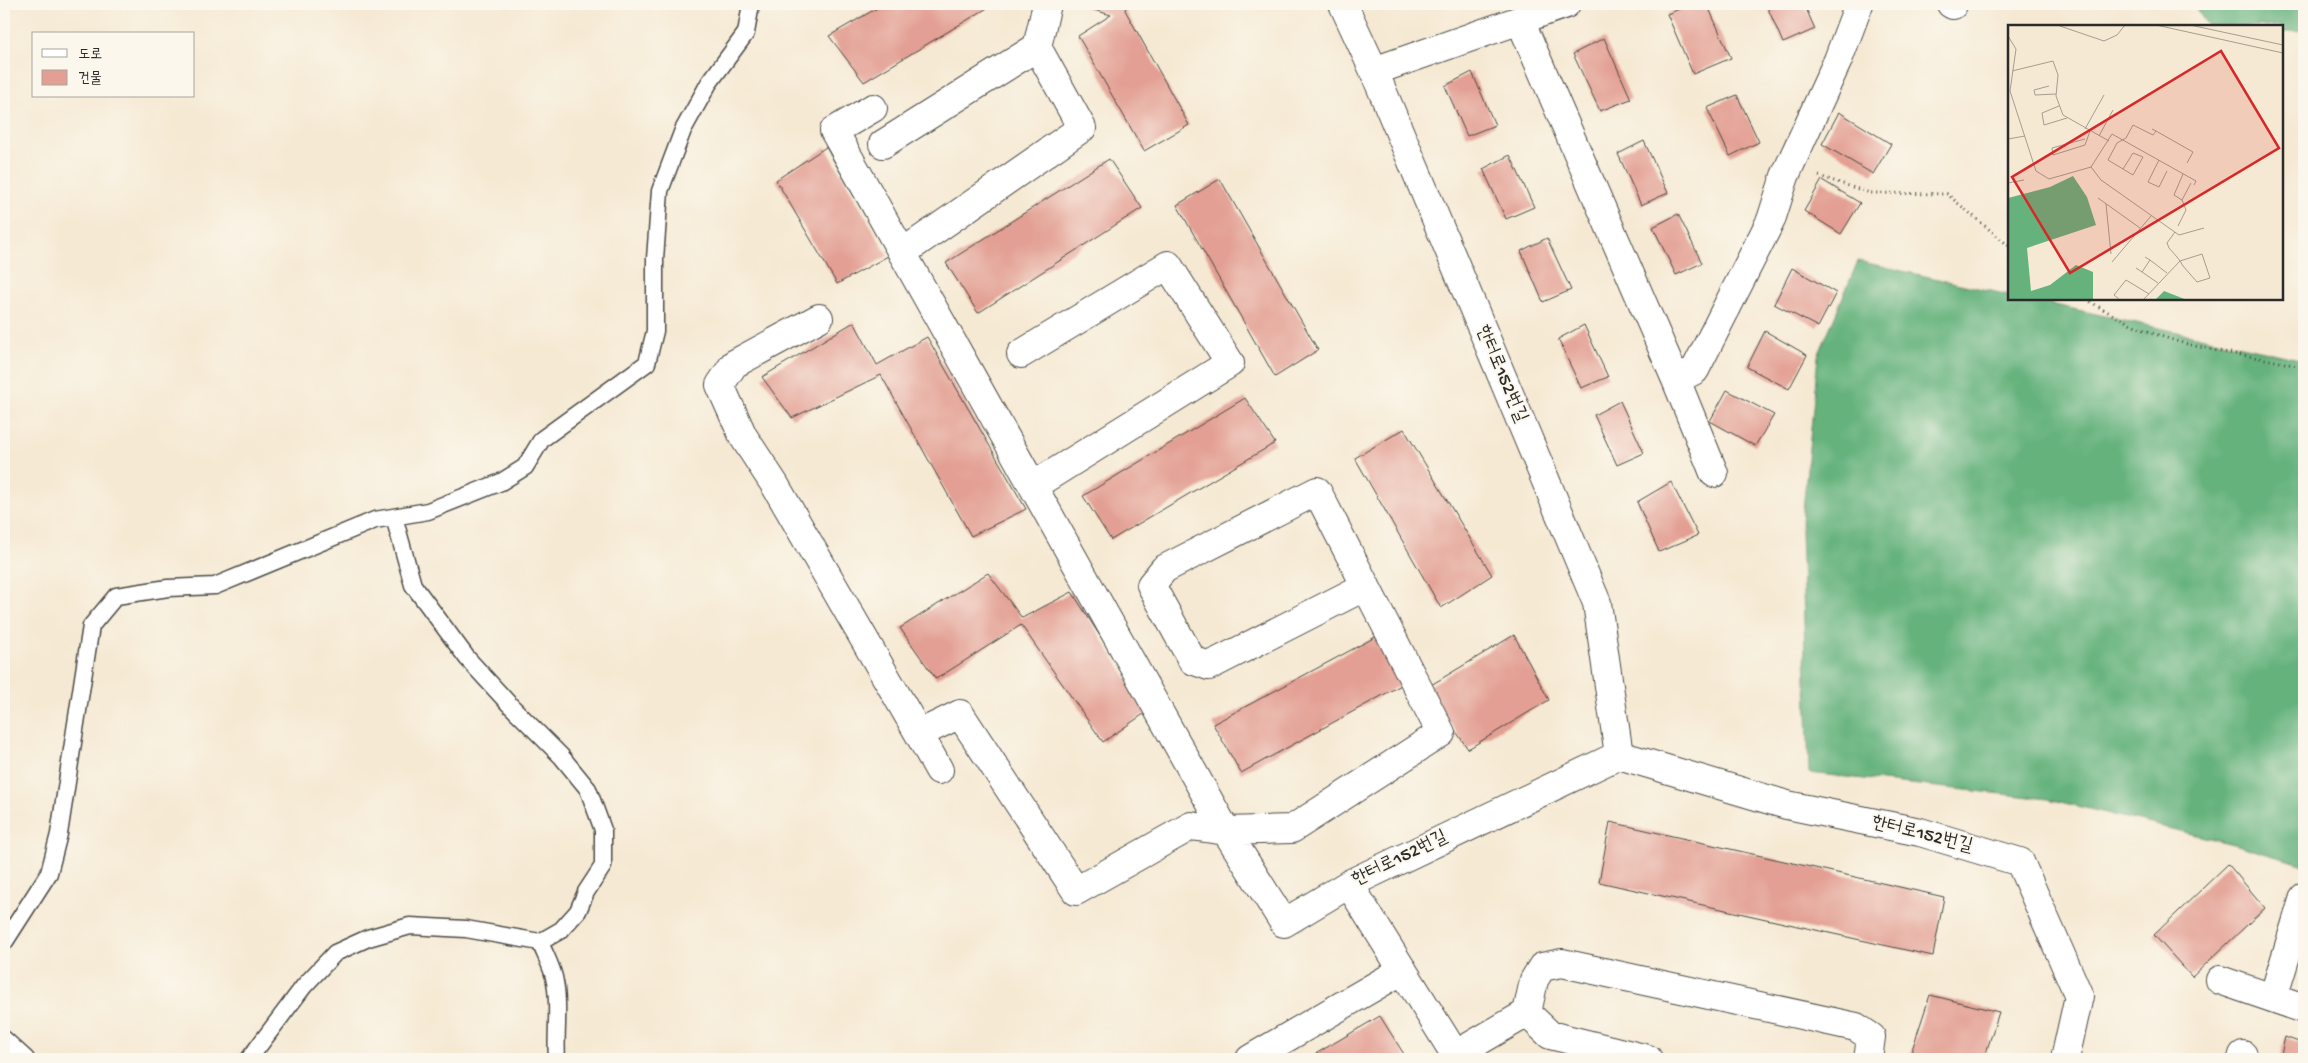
<svg xmlns="http://www.w3.org/2000/svg" width="2308" height="1063" font-family="'Gochi Hand','Poor Story',sans-serif">
	<rect width="100%" height="100%" fill="#fbf7ec"/>
	<filter id="ink" filterUnits="userSpaceOnUse"><feTurbulence type="fractalNoise" baseFrequency=".02" numOctaves="2"/><feDisplacementMap in="SourceGraphic" scale="10" xChannelSelector="R" yChannelSelector="G"/><feConvolveMatrix kernelMatrix="1 2 1 2 8 2 1 2 1" color-interpolation-filters="sRGB"/></filter>
	<filter id="wash" filterUnits="userSpaceOnUse"><feTurbulence type="fractalNoise" baseFrequency=".0096" numOctaves="4" result="noise"/><feDisplacementMap in="SourceGraphic" scale="20" xChannelSelector="R" yChannelSelector="G"/><feGaussianBlur stdDeviation="1.12" result="paint"/><feColorMatrix in="noise" values="0 0 0 0 0 0 0 0 0 0 0 0 0 0 0 0 0 1.4 0 .05"/><feComposite in="paint" operator="in"/></filter>
	<g filter="url(#wash)">
		<rect width="100%" height="100%" fill="#f5e9d3"/>
		<path fill="#65b27d" stroke="#486e54" d="M2193,4h111v26l-22,3v-7h-74z
			M1858,261l151,34v4h19l276,61v505l-71,-21 -185,-45 -239,-26 -8,-242 17,-175z"/>
		<g id="blocks">
			<path fill="#e39f93" d="M884,4h110l-130,78 -35,-46z
				M1082,4h45l-2,6 64,115 -45,26 -66,-115 33,-21 -30,-9z
				M1692,4h15l24,54 -38,16 -26,-60z
				M1766,4h38l11,25 -32,14z
				M1604,38l27,61 -31,12 -27,-57z
				M1472,72l23,53 -28,11 -22,-50z
				M1737,95l22,47 -29,14 -23,-48z
				M1839,112l52,32 -18,30 -51,-30z
				M1644,141l24,52 -27,12 -23,-51z
				M826,147l62,109 -51,28 -61,-104z
				M1510,155l24,52 -28,12 -23,-50z
				M1109,159l33,49 -164,105 -32,-50z
				M1220,179l98,171 -43,27 -98,-172z
				M1822,180l38,23 -19,31 -37,-23z
				M1678,214l24,49 -26,12 -23,-48z
				M1547,238l24,52 -28,12 -22,-51z
				M1792,268l44,25 -18,34 -44,-23z
				M854,322l23,43 50,-28 99,172 -55,27 -90,-161 -89,43 -30,-41z
				M1584,325l24,52 -27,11 -23,-49z
				M1765,331l42,24 -18,34 -42,-22z
				M1727,390l47,25 -19,31 -45,-25z
				M1245,398l30,45 -164,97 -28,-44z
				M1620,401l24,52 -27,12 -23,-50z
				M1404,429l88,146 -51,33 -86,-150z
				M1671,482l27,53 -39,17 -22,-50z
				M988,573l34,45 50,-26 76,119 -45,31 -82,-117 -85,54 -36,-51z
				M1381,634l24,49 -164,90 -28,-49z
				M1514,635l35,65 -81,49 -42,-61z
				M1610,822l334,75 -11,59 -334,-74z
				M2228,864l37,44 -73,69 -38,-42z
				M1930,995l69,17 -15,47h-75z
				M1380,1016l27,43h-100z
				M2285,1037l19,7v15h-24z"/>
		</g>
	</g>
	<g filter="url(#ink)">
		<use href="#blocks" fill-opacity="0" stroke="#494844" stroke-width="1"/>
		<g fill="none" stroke-linecap="round" stroke-linejoin="round">
			<defs>
				<path id="lane" d="M394,517l19,68 54,73 42,46 52,52 27,33 15,41v36l-17,26 -8,19 -17,19 -21,12c5,13 13,26 15,40 5,26 0,51 2,77
					M4,943l45,-70 10,-39 32,-208 25,-30 52,-8 47,-2 160,-66 53,-9 73,-29 24,-15 17,-28 105,-76 8,-32v-72l5,-68 23,-61 26,-47 37,-50 5,-29
					M4,1039l22,20
					M249,1059l55,-73 31,-33 33,-15 42,-12 56,3 74,13"/>
				<path id="street" d="M1343,4l31,67 223,532 22,152
					M1951,4l2,1
					M1520,20l156,360 38,93
					M1037,47l10,-43
					M1374,71l192,-67
					M873,108l-39,23 392,700 58,92 65,-39 270,-129 168,50 133,27 100,30 59,134 -14,63
					M883,144l154,-97 45,81 -180,125
					M819,318l-85,46 -14,21 23,51 32,49 144,249
					M1021,354l147,-89 62,98 -197,123
					M1676,380l19,-10 76,-150 14,-44 53,-116 21,-56
					M939,770l-20,-36 41,-20 116,177 115,-65 35,5 66,-2 149,-96 -124,-242 -153,78 -13,16 41,75 17,6 157,-80
					M1349,884l109,175
					M2220,980l84,29
					M2273,998l31,-101
					M1527,1013l23,22 98,24
					M1455,1055l72,-42 7,-33 8,-13 20,-4 294,64 15,10 -3,22
					M1250,1059l153,-89
					M2242,1059l1,-4"/>
			</defs>
			<use href="#lane" stroke="#494844" stroke-width="19"/>
			<use href="#street" stroke="#494844" stroke-width="30"/>
			<path stroke="#494844" stroke-width="3" stroke-dasharray="1 4" stroke-linecap="butt" d="M1819,176l51,17 77,1 62,52
				M2086,299c35,22 72,39 113,48 35,8 71,11 105,21"/>
			<use href="#lane" stroke="#fff" stroke-width="16"/>
			<use href="#street" stroke="#fff" stroke-width="28"/>
		</g>
	</g>
	<g text-anchor="middle" dominant-baseline="central" stroke-width="4" stroke-linejoin="round" paint-order="stroke">
		<g font-size="19" fill="#2b2b2b" stroke="#fbf7ec">
			<text transform="translate(1501 374) rotate(67)">한터로152번길</text>
			<text transform="translate(1922 835) rotate(14)">한터로152번길</text>
			<text transform="translate(1400 859) rotate(-26)">한터로152번길</text>
		</g>
	</g>
	<g transform="translate(2008 25)">
		<rect width="275" height="275" fill="#f5e9d3"/>
		<path d="M65,151l14,21 9,28 -69,23 4,43 19,-6 26,-20 17,7v28h-85v-102l42,-11zM156,266l23,9h-32z" fill="#65b27d"/>
		<path fill="none" stroke="#a49d90" stroke-width="1" d="M49,0l47,16 13,-6 8,-10M148,0l127,28M182,0l93,20M0,11l8,13 -6,42 26,80 13,8 42,-12 21,-33 84,47 -2,4M4,46l41,-10 5,14 -2,21 7,19 46,26M41,61l-15,4 1,5 21,-1M51,81l-17,7 2,12 23,-7M77,104l19,-34M148,106l37,21 -6,11M91,111l14,-26M0,114l17,-3M77,114l-33,9 1,7 32,-10 5,-14M151,135l-11,22 11,5 8,-16M83,142l10,13 78,55 25,-7M115,144l10,-16 10,4 -10,18 -25,-15 9,-17 9,-5 7,-13 20,10 3,-4 -4,-2M175,149l-9,21 8,5 9,-17M0,158l16,-3M90,173l42,30M98,179l5,50M170,201l8,-16 -4,-10M142,235l17,13M104,237l39,-46M128,243l6,4 8,-12 -5,-3M134,247l16,11M112,275l-6,-5 12,-15 23,14M135,275l37,-39 22,-7 8,24 -13,4 -14,-16 -3,-5 -3,-4 -8,-9 -2,-5 8,-11"/>
		<path fill="#d62828" fill-opacity="0.15" stroke="#d62828" stroke-width="2.5" d="M213,26l58,97 -209,125 -58,-96z"/>
		<rect width="275" height="275" fill="none" stroke="#2b2b2b" stroke-width="2.5"/>
	</g>
	<rect width="2308" height="1063" fill="none" stroke="#fbf7ec" stroke-width="20"/>
	<rect x="32" y="32" width="162" height="65" fill="#fbf7ec" stroke="#a8a59f"/>
	<rect x="42" y="49" width="25" height="8" fill="#ffffff" stroke="#a8a59f"/>
	<text x="78" y="58" font-size="15" fill="#2b2b2b">도로</text>
	<rect x="42" y="70" width="25" height="15" fill="#e39f93" stroke="#a8a59f"/>
	<text x="78" y="82" font-size="15" fill="#2b2b2b">건물</text>
</svg>
